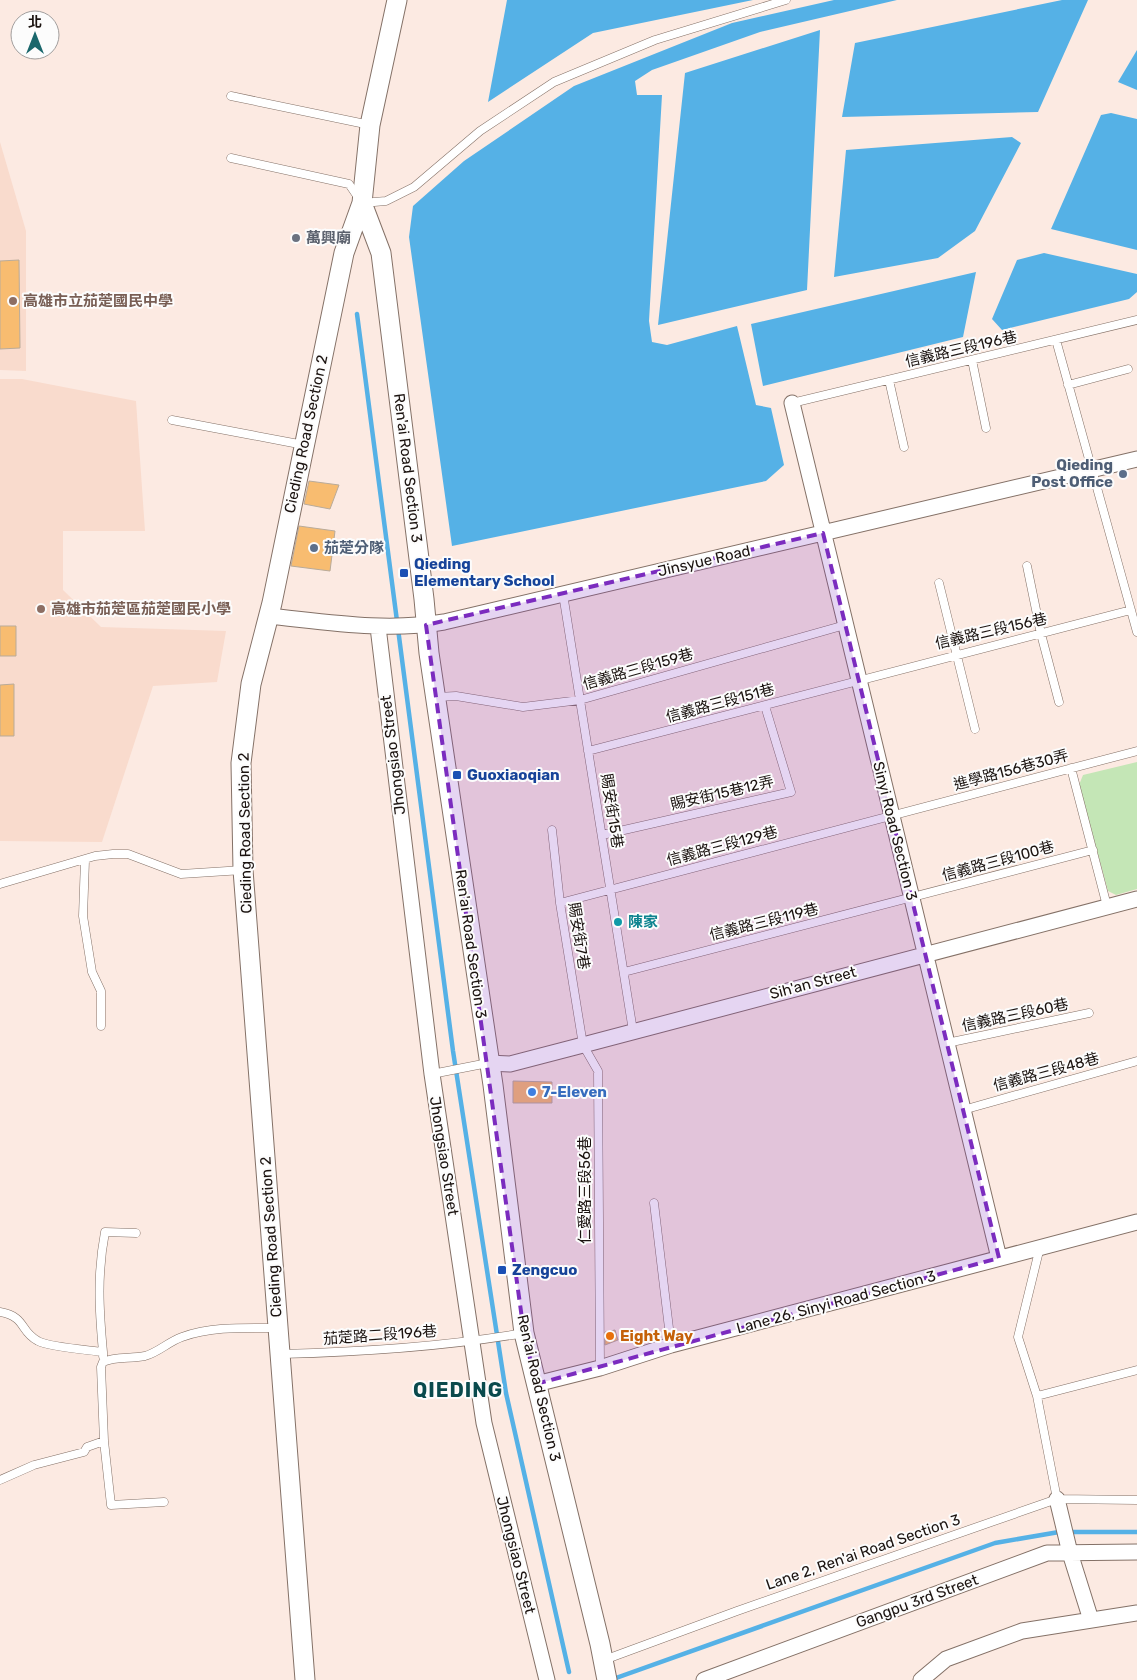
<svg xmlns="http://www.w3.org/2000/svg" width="1137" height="1680" font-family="Rubik,'Noto Sans TC',sans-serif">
	<rect width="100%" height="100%" fill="#fceae2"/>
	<path fill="#f9dbcd" d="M0,142l26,89v140l-26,-1z
		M0,379h22l114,22 9,130h-82v59l38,37 125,4 -9,51 -64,4 -51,156 -102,-1z"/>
	<path fill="#c4e6b6" d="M1137,762v127l-21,6 -8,-4 -29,-106 4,-10z"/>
	<path fill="#55b1e6" d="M507,0h246l-160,33 -105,69z
		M834,0h63l-137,32 -108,38 -17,11 2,14h25l-13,226 3,21 15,3 70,-19 19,79 15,3 13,57 -18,16 -314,65 -43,-309 4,-31 51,-45 110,-75 158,-63z
		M1062,0h26l-50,112 -196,5 13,-74z
		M820,30l-13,260 -149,35 27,-252z
		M1137,50v40l-19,-8z
		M1111,113l26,6v131l-86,-21 50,-114z
		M1012,137l9,6 -46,88 -37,27 -104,19 12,-127z
		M1044,253l93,21v18l-8,7 -127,31 -10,-11 25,-59z
		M976,272l-13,65 -200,49 -12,-62z"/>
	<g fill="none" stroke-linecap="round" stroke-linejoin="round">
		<path stroke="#55b1e6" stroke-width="4.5" d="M357,314l96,737 53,342 63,279
			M613,1679l382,-136 64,-11h78"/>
	</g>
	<path fill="#f8bc70" stroke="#b9ab9a" d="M19,260l1,88 -20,1v-88z
		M309,481l30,4 -9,24 -26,-5z
		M299,526l36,5 -5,40 -39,-5z
		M0,626h16v30h-16z
		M14,684v52h-14v-51z
		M513,1081l39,1v21h-39z
		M615,1330l3,10 -13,5v-13z"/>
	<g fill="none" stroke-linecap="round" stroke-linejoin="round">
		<defs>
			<path id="service" d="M231,96l139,29
				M231,158l118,26 13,19 24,-2 28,-14 66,-56 74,-49 101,-42 131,-40
				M1056,340l81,292
				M972,360l14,68
				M889,380l15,67
				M1068,385l60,-16
				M792,403l345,-83
				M172,420l132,25
				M1027,566l14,68 18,68
				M939,583l36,146
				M563,594l70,437
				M437,697l19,-1 67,11 57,-7 265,-75
				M588,751l543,-141
				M1071,768l36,138
				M552,830l8,73 23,142 15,26 2,297
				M602,835l189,-43 -26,-86
				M85,860l-2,56 9,56 9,19v35
				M0,884l95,-28 18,-2h15l53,20 62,-4
				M560,903l577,-152
				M624,972l469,-122
				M947,1043l142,-30
				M432,1074l56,-11
				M963,1110l174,-49
				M654,1203l17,142
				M1040,1247l-22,90 19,59 20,103
				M0,1312c27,5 19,19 38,29 10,6 51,9 65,11v4
				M103,1352c-4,-43 -6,-78 2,-120l31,1
				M281,1354c82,-2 162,-7 243,-21
				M1037,1396l100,-26
				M104,1441l7,64 53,-3
				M0,1480l34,-15 50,-13 3,-5 17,-6 -3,-74 2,-5c12,-6 28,-3 42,-6 14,-4 23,-14 37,-19 30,-11 64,-9 95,-9
				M604,1660l133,-49 320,-112 80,1"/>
			<path id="minor" d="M792,403l207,855
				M268,616c59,6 117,16 176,6l693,-163
				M378,627l54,447 52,349 63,257
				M488,1063l22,1 73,-19 554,-146
				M536,1384l64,-16 71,-23 466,-123
				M1057,1499l13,54 21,67
				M704,1680l343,-127 90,-1
				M921,1680l25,-21 76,-28 115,-18"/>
			<path id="tertiary" d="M362,203l19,50 43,346 5,54 64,432 31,248 76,311 7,36
				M305,1680l-62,-810 -2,-107 10,-79 21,-81 72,-350 18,-50 8,-78 27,-125"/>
		</defs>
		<use href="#service" stroke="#847167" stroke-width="9"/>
		<use href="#minor" stroke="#847167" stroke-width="17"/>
		<use href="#tertiary" stroke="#847167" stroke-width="21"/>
		<use href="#service" stroke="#fff" stroke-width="8"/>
		<use href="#minor" stroke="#fff" stroke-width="15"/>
		<use href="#tertiary" stroke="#fff" stroke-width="19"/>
	</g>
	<path fill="#7b2cbf" fill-opacity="0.2" stroke="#7b2cbf" stroke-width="4" stroke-dasharray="10 6" stroke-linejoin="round" d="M823,533l176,725 -463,126 -12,-51 -98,-708z"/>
	<circle fill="#6b7280" stroke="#fcfcfc" stroke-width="2" cx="296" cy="238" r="5"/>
	<g fill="#8d6e63" stroke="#fcfcfc" stroke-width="2">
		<circle cx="13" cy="301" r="5"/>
		<circle cx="41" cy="609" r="5"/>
	</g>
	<g fill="#5c6f8a" stroke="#fcfcfc" stroke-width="2">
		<circle cx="1123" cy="474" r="5"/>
		<circle cx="314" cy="548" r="5"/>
	</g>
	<g fill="#1a4fb4" stroke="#fcfcfc" stroke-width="2">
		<rect x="399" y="568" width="10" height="10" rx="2.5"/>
		<rect x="452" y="770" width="10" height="10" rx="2.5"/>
		<rect x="497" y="1265" width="10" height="10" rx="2.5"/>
	</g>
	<circle fill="#0f9aa8" stroke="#fcfcfc" stroke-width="2" cx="618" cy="922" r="5"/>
	<circle fill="#3f7fe0" stroke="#fcfcfc" stroke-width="2" cx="532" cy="1092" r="5"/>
	<circle fill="#e8710a" stroke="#fcfcfc" stroke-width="2" cx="610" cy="1336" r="5"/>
	<g text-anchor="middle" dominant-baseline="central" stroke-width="4" stroke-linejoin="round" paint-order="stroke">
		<g font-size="15" font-weight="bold" fill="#5b616d" stroke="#fcfcfc" text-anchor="start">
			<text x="306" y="238">萬興廟</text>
		</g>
		<g font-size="15" font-weight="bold" fill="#785e54" stroke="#fcfcfc" text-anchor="start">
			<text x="23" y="301">高雄市立茄萣國民中學</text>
			<text x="51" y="609">高雄市茄萣區茄萣國民小學</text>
		</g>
		<g font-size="15" fill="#1b1310" stroke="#fcfcfc">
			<text transform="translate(961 349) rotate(-13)">信義路三段196巷</text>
			<text transform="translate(306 434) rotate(-78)">Cieding Road Section 2</text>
			<text transform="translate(408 468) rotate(83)">Ren'ai Road Section 3</text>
			<text transform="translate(704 561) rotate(-13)">Jinsyue Road</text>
			<text transform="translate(991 631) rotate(-13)">信義路三段156巷</text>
			<text transform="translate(638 669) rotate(-16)">信義路三段159巷</text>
			<text transform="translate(720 703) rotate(-15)">信義路三段151巷</text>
			<text transform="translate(393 755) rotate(-97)">Jhongsiao Street</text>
			<text transform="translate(1011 770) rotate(-15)">進學路156巷30弄</text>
			<text transform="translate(722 793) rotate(-13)">賜安街15巷12弄</text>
			<text transform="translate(612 811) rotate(81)">賜安街15巷</text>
			<text transform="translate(895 831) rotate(76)">Sinyi Road Section 3</text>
			<text transform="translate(245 833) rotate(-91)">Cieding Road Section 2</text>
			<text transform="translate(722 846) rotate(-15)">信義路三段129巷</text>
			<text transform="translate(998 861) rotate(-15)">信義路三段100巷</text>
			<text transform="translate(764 922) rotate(-14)">信義路三段119巷</text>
			<text transform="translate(579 936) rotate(81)">賜安街7巷</text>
			<text transform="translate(471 944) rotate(82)">Ren'ai Road Section 3</text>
			<text transform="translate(813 983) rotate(-15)">Sih'an Street</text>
			<text transform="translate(1015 1015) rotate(-12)">信義路三段60巷</text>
			<text transform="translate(1046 1072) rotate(-15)">信義路三段48巷</text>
			<text transform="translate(444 1156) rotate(81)">Jhongsiao Street</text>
			<text transform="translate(585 1190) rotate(-90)">仁愛路三段56巷</text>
			<text transform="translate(271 1237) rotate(-94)">Cieding Road Section 2</text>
			<text transform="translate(836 1302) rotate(-15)">Lane 26, Sinyi Road Section 3</text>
			<text transform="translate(380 1335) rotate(-4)">茄萣路二段196巷</text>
			<text transform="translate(539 1388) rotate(77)">Ren'ai Road Section 3</text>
			<text transform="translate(863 1552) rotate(-19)">Lane 2, Ren'ai Road Section 3</text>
			<text transform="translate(516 1555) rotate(76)">Jhongsiao Street</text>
			<text transform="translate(917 1601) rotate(-20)">Gangpu 3rd Street</text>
		</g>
		<g font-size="15" font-weight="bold" fill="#4e5e75" stroke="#fcfcfc" text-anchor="end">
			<text x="1113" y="465">Qieding<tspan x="1113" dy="17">Post Office</tspan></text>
			<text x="324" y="548" text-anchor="start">茄萣分隊</text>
		</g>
		<g font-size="15" font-weight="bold" fill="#164399" stroke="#fcfcfc" text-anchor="start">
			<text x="414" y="564">Qieding<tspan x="414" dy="17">Elementary School</tspan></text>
			<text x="467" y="775">Guoxiaoqian</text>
			<text x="512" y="1270">Zengcuo</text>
		</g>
		<g font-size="15" font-weight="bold" fill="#0d838f" stroke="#fcfcfc" text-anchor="start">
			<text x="628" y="922">陳家</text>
		</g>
		<g font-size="15" font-weight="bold" fill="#366cbe" stroke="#fcfcfc" text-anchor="start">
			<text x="542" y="1092">7-Eleven</text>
		</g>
		<g font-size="15" font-weight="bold" fill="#c56008" stroke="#fcfcfc" text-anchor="start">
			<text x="620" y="1336">Eight Way</text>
		</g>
		<g font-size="20" font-weight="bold" letter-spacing="1" fill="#094a4d" stroke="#fcfcfc">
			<text x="458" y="1390">QIEDING</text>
		</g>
	</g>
	<g transform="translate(35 35)"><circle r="24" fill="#fcfcfc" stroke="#a29f9e"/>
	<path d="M0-4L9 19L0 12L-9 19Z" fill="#1a676c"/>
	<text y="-8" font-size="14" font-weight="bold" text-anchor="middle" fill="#1b1310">北</text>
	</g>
</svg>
